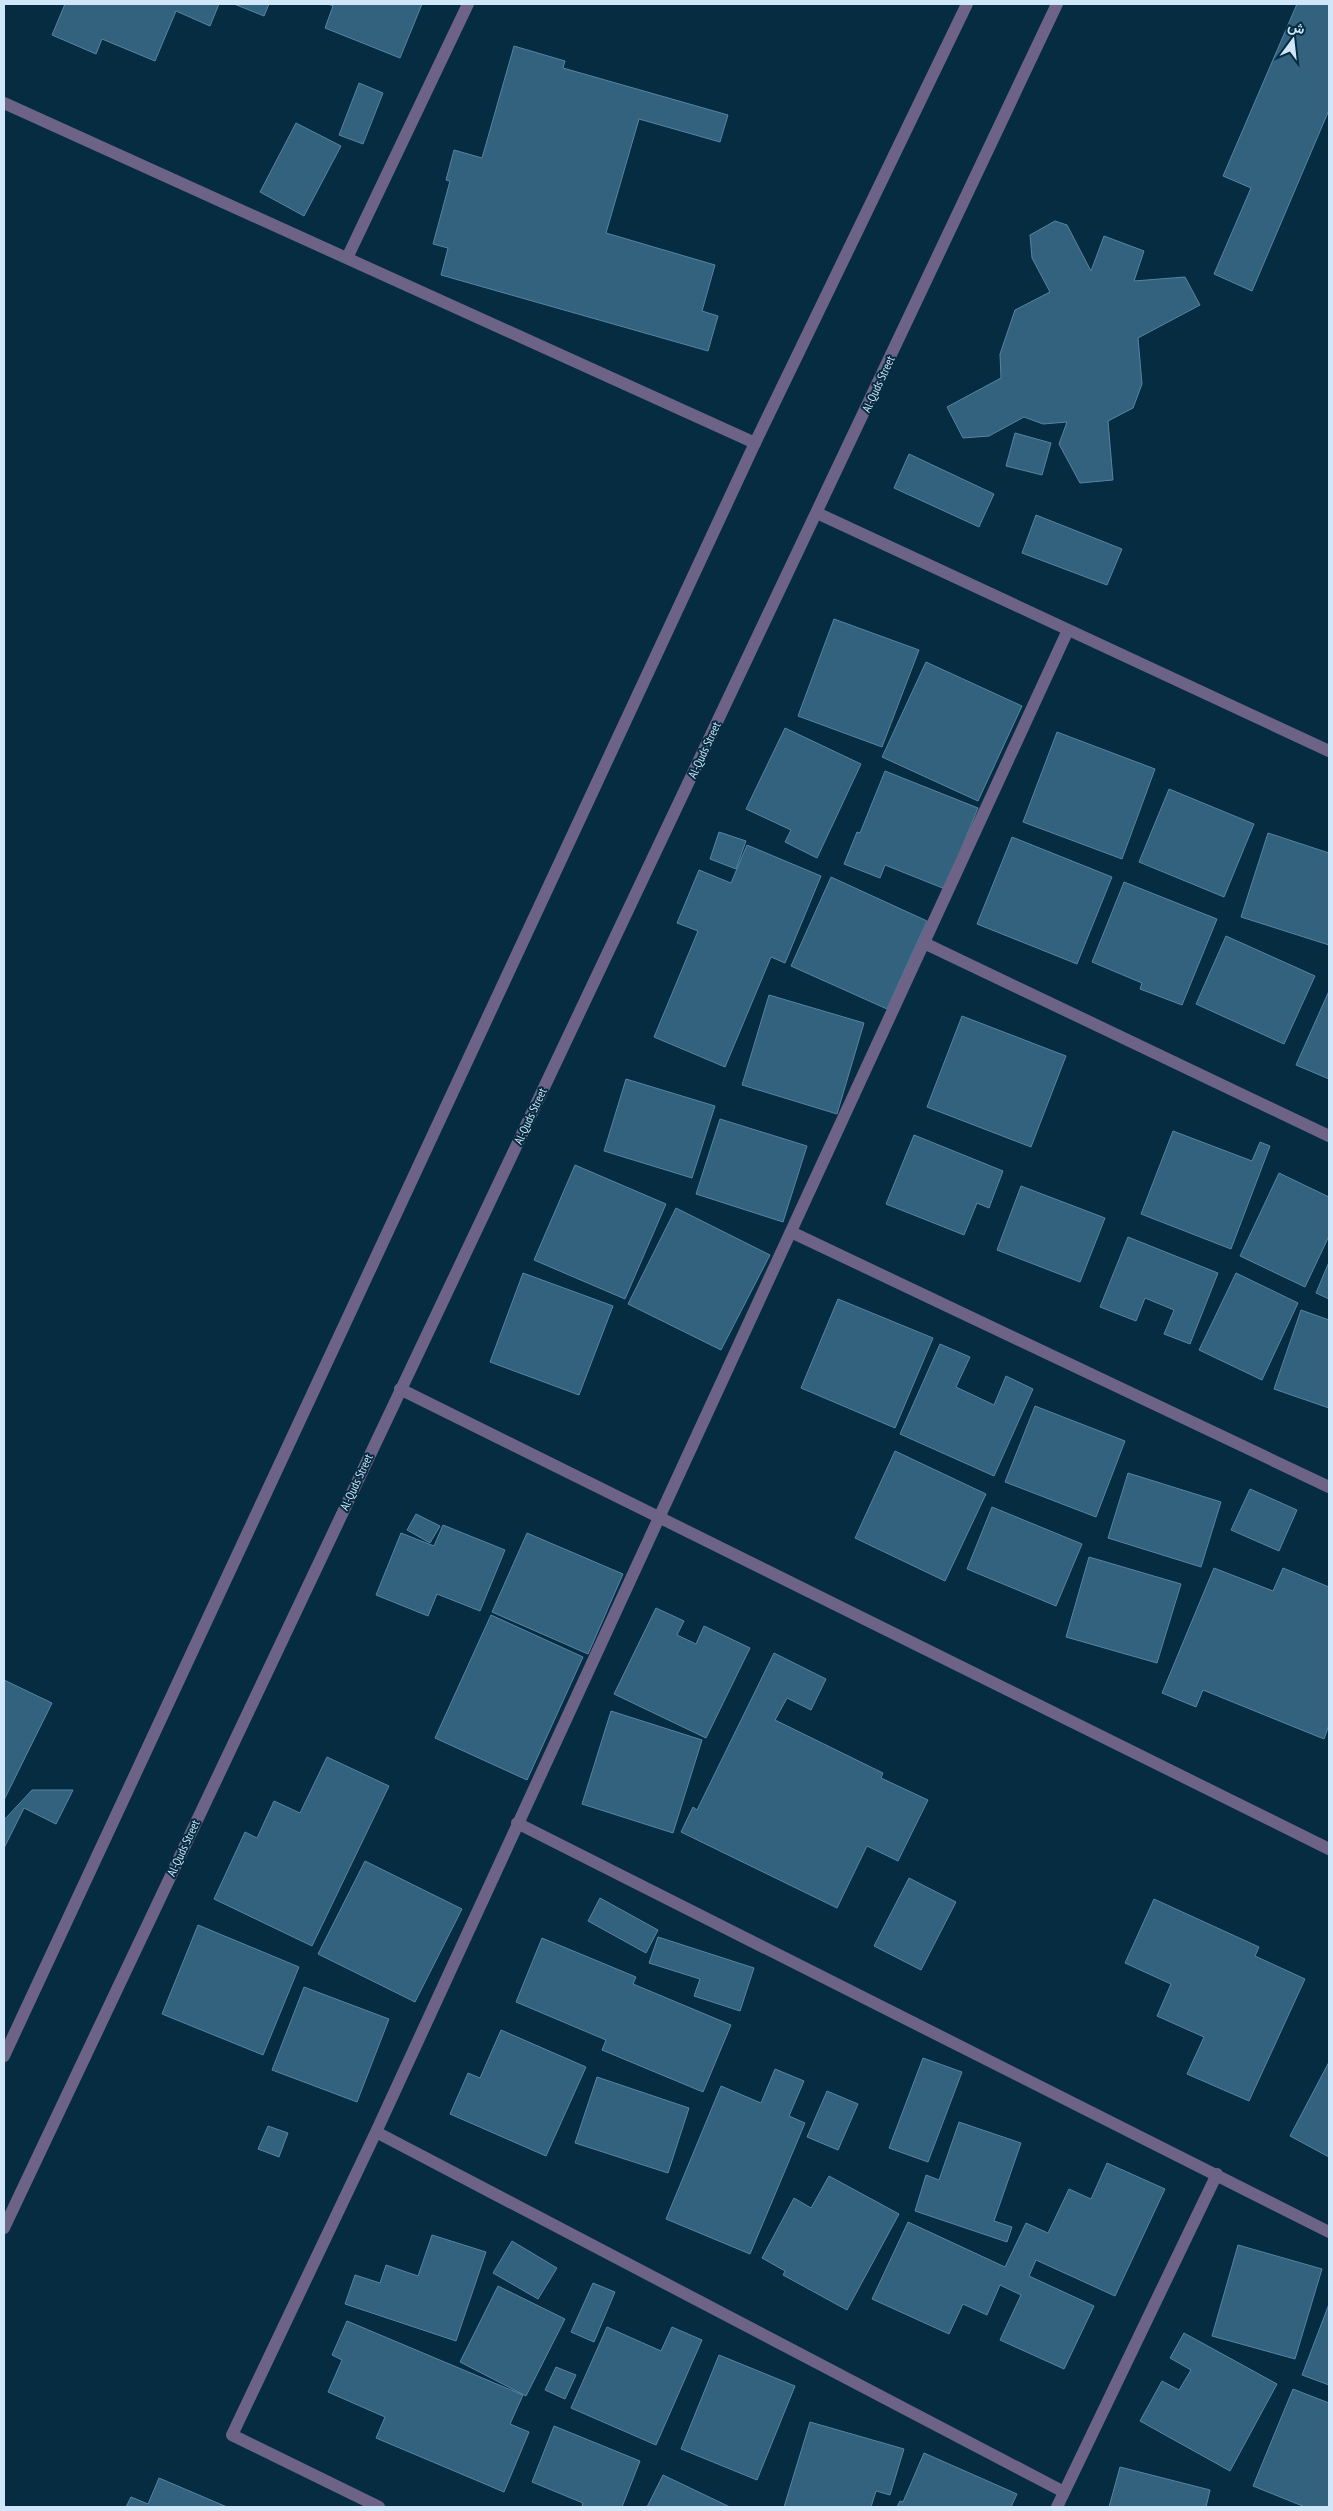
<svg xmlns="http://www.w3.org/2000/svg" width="1333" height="2511" font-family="'PT Sans Narrow',Vazirmatn,sans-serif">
	<rect width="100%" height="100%" fill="#062c41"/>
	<path fill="#33627f" stroke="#5685a4" d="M65,4h154l-9,22 -34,-15 -21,50 -53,-22 -6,15 -44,-19z
		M234,4h35l-5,12z
		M328,4h94l-22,54 -75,-30 8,-22z
		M1297,4h32v106l-77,181 -38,-17 37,-86 -28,-12z
		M514,46l51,15 -2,7 165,47 -8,27 -81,-23 -33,114 109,32 -13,46 16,5 -10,35 -267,-76 7,-27 -15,-4 17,-63 -4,-1 8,-30 28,8z
		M359,83l24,10 -20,51 -24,-9z
		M296,123l45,23 -37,70 -44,-24z
		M1055,221l12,4 24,46 13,-35 40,15 -10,30 51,-4 15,28 -62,33 4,46 -9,24 -25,13 5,59 -33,3 -21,-39 8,-22 -24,2 -19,-7 -35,19 -26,2 -16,-31 54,-29 -1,-24 15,-44 35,-18 -18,-34 -2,-23z
		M1015,433l36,10 -9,32 -36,-9z
		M909,454l85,40 -15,33 -85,-39z
		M1036,515l86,34 -15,36 -85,-32z
		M834,619l85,31 -37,97 -84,-31z
		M926,662l96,44 -44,95 -96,-44z
		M785,728l76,36 -44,94 -32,-16 6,-12 -45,-21z
		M1057,732l98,37 -33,90 -99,-37z
		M885,771l93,37 -33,81 -60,-24 -5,13 -36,-14 13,-32 3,1z
		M1169,789l85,35 -30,73 -85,-35z
		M719,832l27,9 -10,28 -26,-10z
		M1268,833l61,20v92l-88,-28z
		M1012,837l100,40 -35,87 -100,-40z
		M747,845l74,31 -36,87 -14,-6 -46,110 -71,-30 44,-106 -21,-8 22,-53 32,13z
		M831,877l96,44 -40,88 -96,-43z
		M1124,882l93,37 -35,86 -42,-16 2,-6 -50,-21z
		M1226,936l89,40 -31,68 -88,-40z
		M1329,991v88l-33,-14z
		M769,995l95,28 -27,91 -95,-29z
		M962,1016l104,40 -35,91 -104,-40z
		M626,1079l89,27 -23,72 -88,-27z
		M720,1119l87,27 -24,76 -87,-28z
		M1173,1131l79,30 8,-19 10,4 -39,103 -90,-35z
		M914,1135l89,36 -14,37 -12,-5 -13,32 -78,-31z
		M575,1165l91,39 -41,95 -91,-39z
		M1279,1173l50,24v39l-24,51 -65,-31z
		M1021,1186l84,32 -25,64 -83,-32z
		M676,1208l94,47 -49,95 -93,-46z
		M1128,1237l90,36 -28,71 -26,-10 10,-24 -29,-12 -9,23 -36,-14z
		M1329,1262v37l-13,-6z
		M523,1273l90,33 -34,89 -89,-33z
		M1236,1273l62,30 -36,77 -63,-30z
		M838,1299l95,39 -38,90 -94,-40z
		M1301,1310l28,10v88l-55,-19z
		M940,1344l30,13 -14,30 38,18 12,-29 27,13 -39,87 -94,-42z
		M1035,1406l90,35 -29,76 -91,-35z
		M895,1451l91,43 -41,87 -90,-43z
		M1128,1473l93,29 -20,65 -93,-29z
		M1250,1489l47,21 -18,41 -48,-21z
		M992,1507l90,37 -26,62 -89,-37z
		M416,1514l24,12 -10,17 -23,-13z
		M443,1525l62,25 -25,61 -43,-17 -9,22 -52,-21 25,-62 33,13z
		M527,1533l96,41 -35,80 -96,-42z
		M1089,1557l92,27 -24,79 -91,-26z
		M1214,1568l59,23 10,-23 46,19v138l-5,14 -121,-49 -7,17 -34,-14z
		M656,1608l28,13 -7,14 19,9 8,-18 46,22 -44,90 -92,-44z
		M491,1615l92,42 -56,123 -92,-42z
		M774,1653l52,26 -15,31 -24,-12 -12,22 108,53 -2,5 47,22 -30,61 -31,-15 -30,62 -156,-76 12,-25 4,3z
		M4,1680l48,23 -48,97z
		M611,1711l91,29 -29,93 -91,-29z
		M327,1757l62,29 -77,160 -98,-47 31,-67 12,6 17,-37 26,12z
		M32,1790h41l-17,34 -32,-16 -20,40v-28z
		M365,1861l97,48 -47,93 -97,-48z
		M909,1878l47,24 -35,68 -47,-24z
		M600,1898l58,32 -12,23 -58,-32z
		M1154,1899l105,48 -4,9 50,23 -56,122 -62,-27 17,-37 -47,-21 14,-32 -46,-21z
		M198,1925l101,42 -36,88 -101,-41z
		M658,1937l96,31 -14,43 -46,-15 6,-17 -51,-16z
		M542,1938l94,39 -3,7 98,41 -28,67 -101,-42 4,-10 -90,-38z
		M304,1987l85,32 -32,83 -85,-32z
		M501,2030l85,37 -40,89 -96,-42 18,-41 12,5z
		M923,2058l39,14 -34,90 -39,-14z
		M1329,2062v95l-39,-21z
		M775,2069l29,12 -15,35 16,7 -55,131 -84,-35 55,-133 40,17z
		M597,2077l92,31 -21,65 -93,-30z
		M827,2091l31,13 -20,46 -31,-13z
		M959,2122l62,21 -27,78 18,6 -5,15 -92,-31 11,-36 13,5z
		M268,2126l20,7 -9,24 -21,-8z
		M1107,2163l58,26 -50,107 -79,-36 -7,16 65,30 -30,63 -64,-29 21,-45 -21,-10 -13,30 -24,-11 -14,30 -77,-35 36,-77 97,45 21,-44 22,10 21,-44 22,10z
		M829,2176l70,38 -52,96 -64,-35 2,-4 -23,-13 32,-60 17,10z
		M432,2235l54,17 -30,89 -111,-37 10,-29 25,8 6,-18 32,11z
		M512,2241l45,27 -19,31 -45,-26z
		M1238,2245l84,24 -27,90 -83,-23z
		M593,2283l22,9 -21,50 -23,-10z
		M498,2286l67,33 -39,77 -66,-34z
		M1329,2304v81l-27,-10z
		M347,2321l176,74 -13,29 19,8 -25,60 -128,-54 9,-21 -57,-25 14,-32 -10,-5z
		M607,2327l54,24 11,-24 30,13 -46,105 -85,-37z
		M1184,2333l93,51 -47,87 -90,-50 22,-40 17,9 12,-20 -21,-12z
		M719,2355l76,31 -38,94 -76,-31z
		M556,2367l20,8 -11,24 -20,-9z
		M1293,2389l36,14v104h-24l-52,-21z
		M810,2422l94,27 -14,46 -14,-4 -5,16h-87z
		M554,2426l86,35 -18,46h-40l1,-4 -51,-21z
		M924,2453l93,41 -6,13h-114l3,-6 3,1z
		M1120,2467l90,23 -4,17h-97z
		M663,2475l67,32h-83z
		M159,2478l68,29h-101l5,-10 17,7z"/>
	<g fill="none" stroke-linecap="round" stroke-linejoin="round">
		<path stroke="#6d6386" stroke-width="12" d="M4,103l751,340
			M347,258l121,-254
			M817,513l512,238
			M924,943l405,193
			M791,1232l538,255
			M400,1389l929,460
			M517,1823l812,409
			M376,2132l688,360
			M379,2507l-147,-72 144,-303 692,-1502
			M1057,2507l160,-333"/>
		<path stroke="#6d6386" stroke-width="12" d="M4,2056l751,-1613 212,-439
			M4,2228l1053,-2224"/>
	</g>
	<g text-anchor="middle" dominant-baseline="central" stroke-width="4" stroke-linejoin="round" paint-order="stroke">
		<g font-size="12" fill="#cfe7f8" stroke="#062c41">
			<text transform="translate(878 384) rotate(-65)">Al-Quds Street</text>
			<text transform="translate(704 750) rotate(-65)">Al-Quds Street</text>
			<text transform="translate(530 1116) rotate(-65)">Al-Quds Street</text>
			<text transform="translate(356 1482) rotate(-65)">Al-Quds Street</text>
			<text transform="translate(183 1848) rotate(-65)">Al-Quds Street</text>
		</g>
	</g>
	<rect width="1333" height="2511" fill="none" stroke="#cfe7f8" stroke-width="10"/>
	<g transform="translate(1293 40) rotate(15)" stroke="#062c41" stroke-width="4" paint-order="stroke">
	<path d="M0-4L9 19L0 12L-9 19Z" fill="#cfe7f8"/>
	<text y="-8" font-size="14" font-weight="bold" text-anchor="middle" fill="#cfe7f8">ش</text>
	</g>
</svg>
